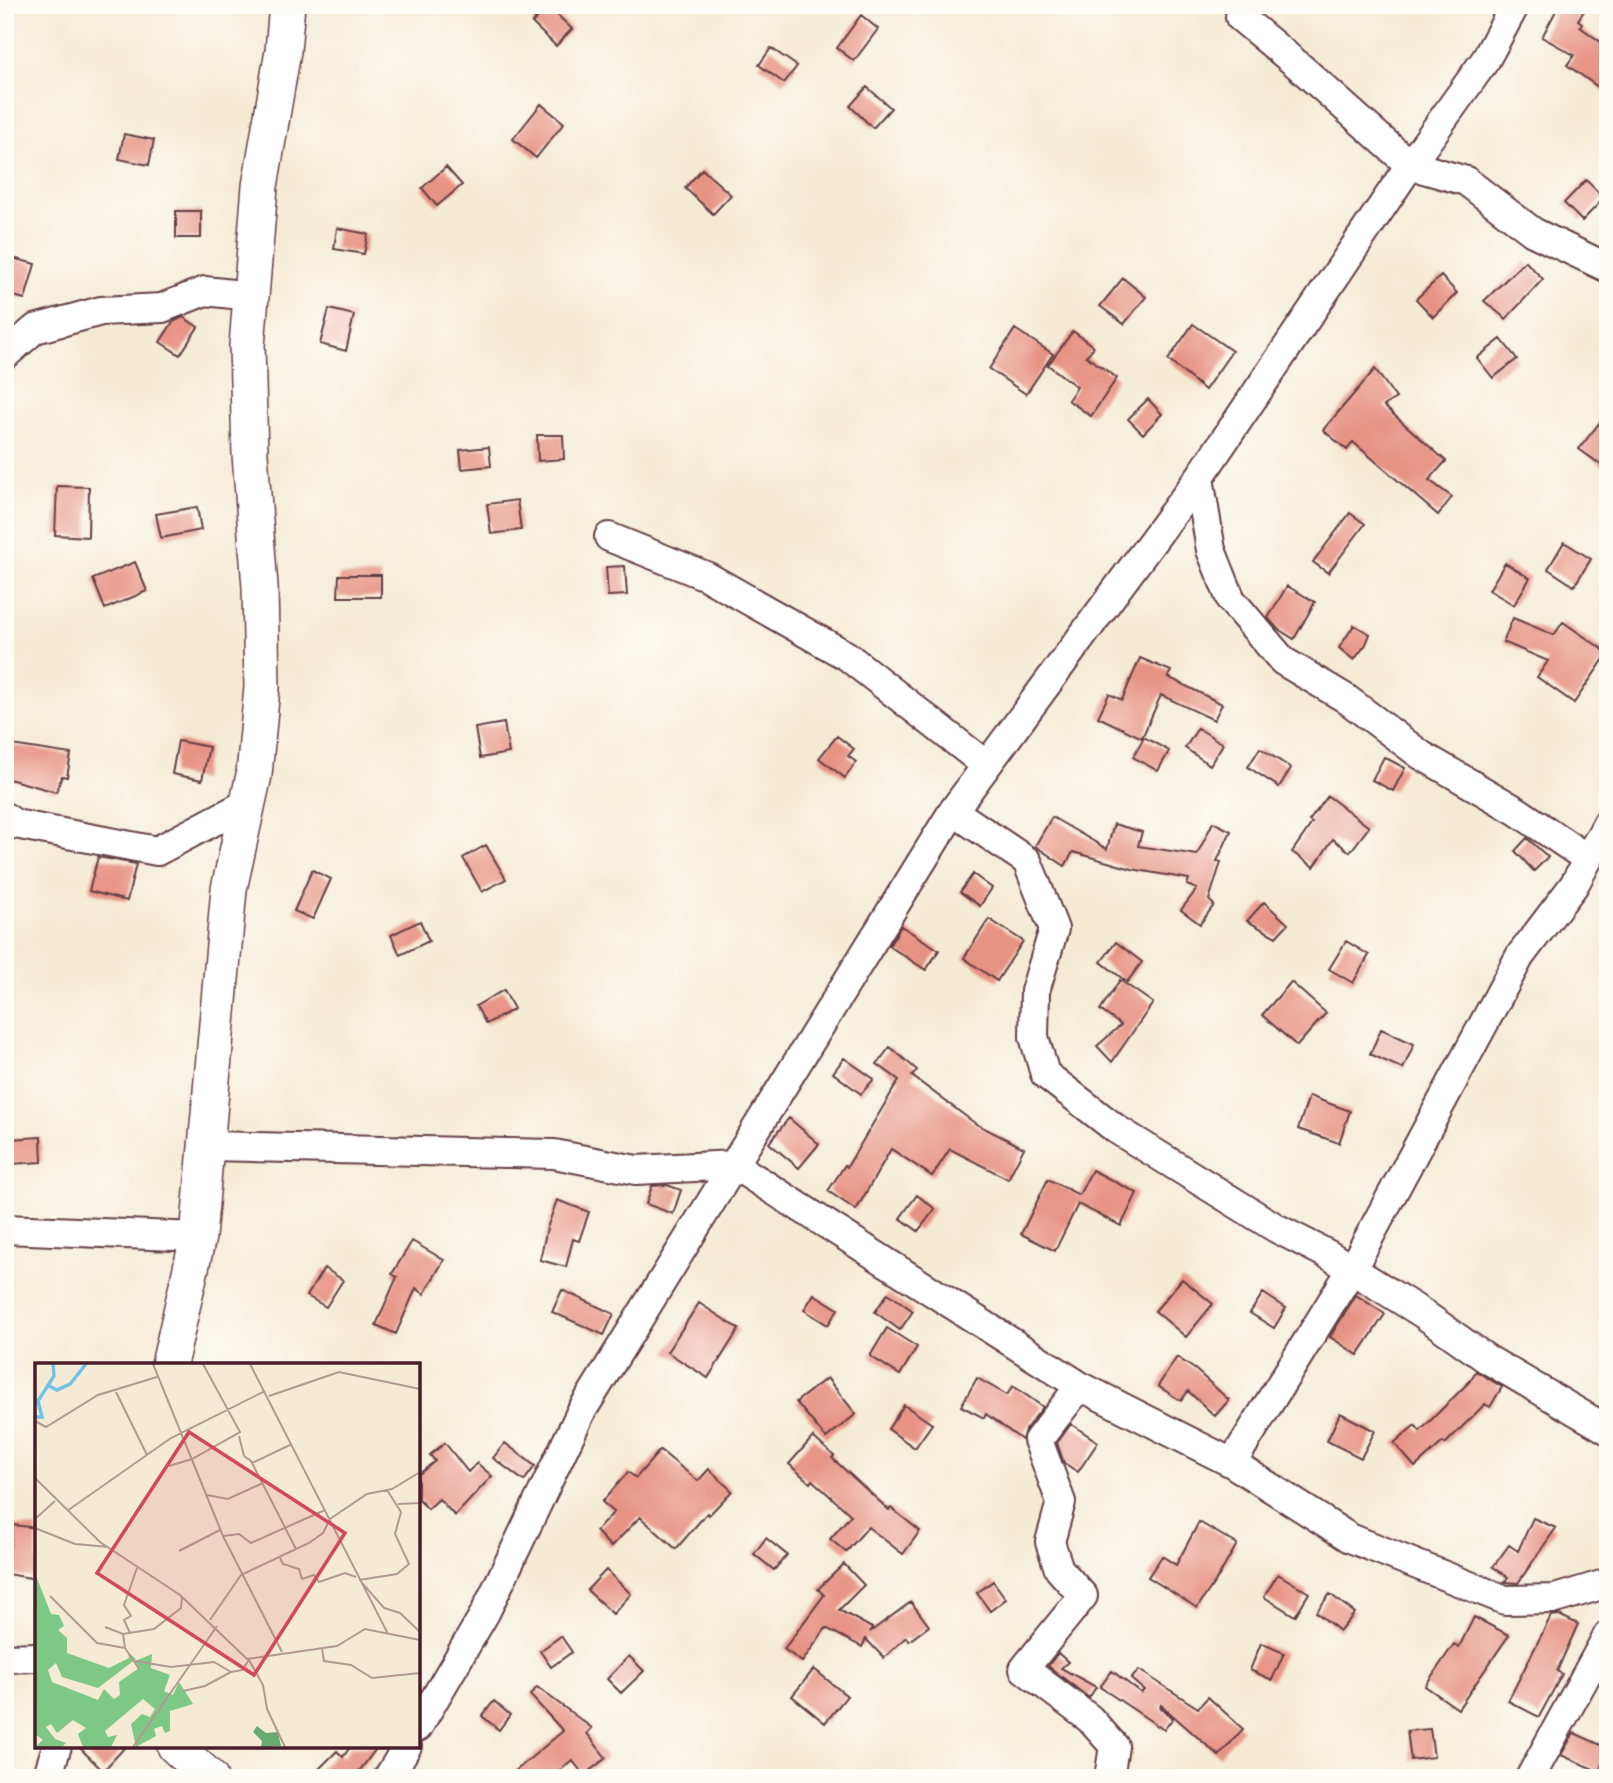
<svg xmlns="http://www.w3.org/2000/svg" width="1613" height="1783" font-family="Dekko,sans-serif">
	<rect width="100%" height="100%" fill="#fdfcf7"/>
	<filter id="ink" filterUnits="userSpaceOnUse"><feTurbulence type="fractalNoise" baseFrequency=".0143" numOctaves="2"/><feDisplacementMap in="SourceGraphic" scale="14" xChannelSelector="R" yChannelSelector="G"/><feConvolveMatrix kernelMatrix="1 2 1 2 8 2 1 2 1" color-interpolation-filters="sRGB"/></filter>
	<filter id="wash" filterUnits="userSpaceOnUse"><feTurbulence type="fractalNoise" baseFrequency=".00686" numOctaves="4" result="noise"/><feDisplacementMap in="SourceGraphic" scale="28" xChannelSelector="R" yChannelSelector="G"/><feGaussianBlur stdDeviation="1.57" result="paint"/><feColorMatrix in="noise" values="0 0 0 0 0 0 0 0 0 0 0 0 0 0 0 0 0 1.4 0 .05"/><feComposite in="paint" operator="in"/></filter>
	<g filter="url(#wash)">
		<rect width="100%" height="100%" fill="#f5ebd5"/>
		<g id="blocks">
			<path fill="#e79384" d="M1559,5h29l-10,15 4,3 -2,4 28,20v47l-41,-29 7,-10 -32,-18z
				M548,6l24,23 -16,17 -24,-23z
				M861,15l17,14 -24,32 -17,-13z
				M771,48l26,18 -13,17 -25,-18z
				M867,87l24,21 -18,20 -23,-22z
				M541,104l23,19 -28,35 -23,-19z
				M124,134l30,6 -5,25 -30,-6z
				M446,167l16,18 -25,21 -15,-18z
				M702,169l29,26 -18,19 -28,-26z
				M1586,180l18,18 -22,23 -18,-18z
				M176,211h25v27h-25z
				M337,228l31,6 -4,20 -30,-5z
				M5,256l30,8 -10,35 -20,-5z
				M1525,261l18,18 -37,40 -22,-18z
				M1441,276l16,17 -24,24 -17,-18z
				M1123,278l23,19 -22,27 -24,-18z
				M329,309l25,6 -8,36 -26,-7z
				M183,317l15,10 -18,28 -20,-13 13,-20z
				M1193,324l39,27 -27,39 -37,-30z
				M1015,329l38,25 -27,40 -37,-25z
				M1073,331l21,16 -8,9 31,22 -26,38 -23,-16 9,-13 -29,-22z
				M1501,339l16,20 -24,19 -16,-20z
				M1375,369l21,29 -12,8 62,55 -17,19 23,17 -14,18 -85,-73 -6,8 -24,-20z
				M1148,399l14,15 -19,20 -15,-15z
				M1608,412v58l-29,-21z
				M537,435h26l1,24 -26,2z
				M489,447l2,19 -29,3 -2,-19z
				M57,486l32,1 -1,50 -33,-2z
				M517,500l4,30 -30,4 -4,-30z
				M197,507l4,23 -40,8 -5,-24z
				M1350,513l15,11 -37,49 -15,-11z
				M1564,542l27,17 -17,27 -26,-17z
				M135,562l12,29 -42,18 -12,-30z
				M1505,563l25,15 -16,27 -25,-15z
				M625,566l2,29 -19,1 -2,-29z
				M339,575h42v22h-43z
				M1287,586l28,16 -21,37 -16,-10 -10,-11z
				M1513,618l41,17 9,-13 45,31 -34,50 -37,-26 11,-16 -45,-19z
				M1354,625l16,9 -4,10 -12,16 -15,-12z
				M1140,658l31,13 -3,6 54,27 -8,16 -53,-25 -19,43 -44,-21 11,-23 13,6z
				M504,723l5,30 -29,5 -5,-30z
				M1198,728l25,16 -13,21 -25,-17z
				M837,736l17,13 -6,7 8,6 -11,16 -26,-20z
				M1144,737l25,14 -11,20 -25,-14z
				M178,741l31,6 -7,33 -30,-6z
				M5,744l66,10 -4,23 -5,-1 -6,16 -51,-14z
				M1260,748l31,20 -12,19 -31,-20z
				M1384,757l21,11 -12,23 -21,-11z
				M1328,796l41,31 -19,25 -17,-13 -19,28 -22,-15 20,-29 -3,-2z
				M1052,817l55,32 7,-25 28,8 -4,14 59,9 16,-33 18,9 -14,30 4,1 -12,38 5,5 -14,19 -19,-14 16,-21 -10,-4 2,-6 -57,-10 -59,-17 -8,14 -30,-20z
				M1527,838l21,19 -14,14 -19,-20z
				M486,845l20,34 -24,13 -19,-34z
				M98,857l38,7 -9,37 -38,-10z
				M312,870l19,9 -18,40 -19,-8z
				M973,874l19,14 -12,18 -20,-14z
				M1264,902l24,22 -12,13 -29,-16z
				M989,919l34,22 -26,40 -33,-23z
				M420,921l9,20 -29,14 -9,-20z
				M901,926l38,24 -13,20 -37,-24z
				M1346,941l23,14 -16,28 -24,-14z
				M1116,942l26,20 -15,20 -26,-20z
				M1120,980l33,23 -41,59 -15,-16 24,-21 -21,-15z
				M1291,982l35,31 -29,33 -35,-31z
				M504,990l10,19 -28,15 -10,-18z
				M1381,1029l33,15 -11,25 -33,-15z
				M890,1047l27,23 -5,6 64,48 48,24 -16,31 -58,-30 -18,27 -41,-27 -35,61 -28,-19 17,-26 2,2 52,-87 -22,-16z
				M844,1058l30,21 -13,15 -28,-21z
				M1309,1096l41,15 -11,32 -41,-14z
				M789,1118l30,26 -20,24 -30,-25z
				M41,1137l1,25 -31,2 -1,-25z
				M1092,1170l45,23 -16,33 -43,-22 -23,47 -34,-17 27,-55 31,16z
				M667,1185l14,5 -8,24 -27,-10 6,-18z
				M917,1195l18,14 -17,22 -18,-13z
				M557,1200l32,12 -10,29 -6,-2 -7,28 -26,-7 7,-32z
				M412,1241l32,19 -20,34 -8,-6 -20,46 -20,-9 21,-48 -5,-3z
				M324,1268l19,12 -17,27 -19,-11z
				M1182,1279l31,25 -27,33 -31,-26z
				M562,1290l52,24 -10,21 -52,-23z
				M888,1293l25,18 -13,19 -25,-18z
				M1263,1293l23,15 -12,20 -24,-15z
				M814,1294l24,15 -10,16 -24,-15z
				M1356,1295l29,19 -27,41 -28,-18z
				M699,1303l40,26 -31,49 -41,-26z
				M887,1328l30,19 -17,28 -30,-19z
				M1177,1357l19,13 33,30 -14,16 -27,-25 -7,10 -23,-15z
				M1476,1371l26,16 -12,20 -5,-3 -40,40 -2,-2 -28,25 -21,-24 21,-18 5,6 49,-49z
				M827,1378l29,36 -30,24 -30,-36z
				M977,1378l30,17 6,-9 30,21 -18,23 -3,10 -36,-26 -2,4 -23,-12z
				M904,1405l28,19 -17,24 -27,-19z
				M1340,1413l35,18 -14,27 -34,-17z
				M1071,1424l27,18 -20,30 -14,-9 -7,-20z
				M813,1437l21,19 -2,2 57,52 2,-2 29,23 -17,23 -35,-27 -22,25 -16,-13 21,-24 -39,-35 -2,3 -21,-19z
				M445,1443l23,29 9,-9 15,13 -37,40 -16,-17 -11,10 -10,-10v-24l17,-14 -5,-6z
				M505,1443l30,23 -11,15 -31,-23z
				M660,1450l38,31 11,-12 23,22 -23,24 -2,-2 -31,36 -36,-32 -29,30 -15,-16 18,-19 -12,-10 26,-30 8,6z
				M1533,1518l23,10 -38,55 -13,-1 3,-5 -15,-10 16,-22 9,6z
				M1199,1522l38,22 -17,30 -23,34 -49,-31 14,-21 14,9z
				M13,1525l24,3v51l-31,-5z
				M766,1538l21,17 -13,15 -20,-16z
				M844,1564l20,21 -25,25 33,18 -2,4 41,-30 18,24 -20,15 -3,-4 -22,21 -18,-19 -4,8 -36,-19 -24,34 -18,-13 40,-54 -6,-6z
				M606,1570l25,24 -18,20 -26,-24z
				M1278,1574l31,19 -14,23 -31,-19z
				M993,1581l13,18 -16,12 -13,-18z
				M1330,1594l25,19 -15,18 -24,-19z
				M1559,1615l19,9 -21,47 5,3 -23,43 -31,-16 43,-85z
				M1474,1617l35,18 -51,74 -33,-23 29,-42 5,3z
				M561,1636l11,16 -21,15 -11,-16z
				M1261,1643l23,10 -12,27 -22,-10z
				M1058,1653l10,9 -7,6 35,19 -7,11 -41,-32z
				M629,1656l15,15 -23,22 -14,-14z
				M814,1669l33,27 -22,27 -33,-27z
				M1139,1670l59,38 10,-11 35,32 -24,27 -58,-51 -1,2 13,11 -9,12 -64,-43 12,-16 29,22 3,-3 -13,-11z
				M537,1687l55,41 -5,5 19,25 -22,17 -12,-15 -21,18h-44l56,-47 -33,-36z
				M494,1701l16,14 -11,15 -17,-14z
				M1430,1729l4,28 -23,3 -4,-29z
				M1574,1733l34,15 -8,24 -39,-17z
				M78,1746h48l-23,25z
				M351,1746h27l-20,27 5,5h-53l27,-27 6,6z"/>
		</g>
	</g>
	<g filter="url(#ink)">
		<use href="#blocks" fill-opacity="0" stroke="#643e44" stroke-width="2"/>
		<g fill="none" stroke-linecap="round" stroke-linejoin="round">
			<defs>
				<path id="minor" d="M1240,17l60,50 110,98 56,16 67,51 75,36
					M5,355l30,-26 66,-18 61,-3 43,-17 46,5
					M1199,478l12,72 20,50 52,61 62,37 76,57 96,56 71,48
					M609,537l97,39 141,80 139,109
					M953,811l74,50 27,68 -19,62 -1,46 11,37 71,55 160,99 53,27 93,58 65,46 121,71
					M5,817l10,7 142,27 91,-48
					M208,1146l346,8 82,16 98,-5 346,221 152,77 118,75 155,62 50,-1 53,-16
					M5,1229l193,8
					M1080,1386l-42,54 23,62 -11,40 9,27 24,27 -59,73 66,50 24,27 -5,32
					M1232,1463l120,-194 168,-313 54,-71 34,-63
					M5,1658l32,-1
					M418,1727l67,-114 96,-201 372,-601 246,-333 211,-313 76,-106 29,-54
					M47,1778l10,-32
					M388,1778l19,-32
					M1530,1778l78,-143"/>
				<path id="tertiary" d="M169,1365l29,-128 31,-348 25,-114 8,-88 -2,-100 -10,-133 -3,-108 13,-160 23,-135 4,-46
					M175,1746l35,32"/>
			</defs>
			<use href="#minor" stroke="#643e44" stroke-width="32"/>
			<use href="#tertiary" stroke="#643e44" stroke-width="38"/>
			<use href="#minor" stroke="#fff" stroke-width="28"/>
			<use href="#tertiary" stroke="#fff" stroke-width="35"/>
		</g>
	</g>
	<g transform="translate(35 1363)">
		<rect width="385" height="385" fill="#f5ebd5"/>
		<path d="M0,210l16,41 8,1 5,11 -6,4 9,8v15l42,15 20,-10 -1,-6 8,7 -38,29 -36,-11 -6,-14 -8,7 4,12 46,18 6,-11 10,10 6,-4 -1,-13 20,-14 -4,-7 17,-7 -1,14 19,7 -6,16 9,4 6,-13 14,22 -23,7v20l-5,2 -3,-7 -8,3 2,7 -20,11 -5,-23 11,-10 8,3 5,-8 -12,-10 -38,32 3,6 9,-2 -6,12h-28l-5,-13 8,-6 -13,-8 -16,13 -6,-9 -5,3 9,12 11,4 -4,4h-27l8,-7 -8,-6z" fill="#7dc885"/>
		<path d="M222,363l9,7 12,-1 3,14 -20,1 1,-6 -9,-9z" fill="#66ac72"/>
		<path fill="none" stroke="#70c2eb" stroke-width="3.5" d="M14,23l8,4 13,-6 16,-20M0,54h7l-4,-16 16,-25 -1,-12"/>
		<path fill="none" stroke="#b19991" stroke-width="2" d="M118,1l70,172 59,116M215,1l138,270M81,29l31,63M234,33l70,-24 81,17M0,58l11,6 52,-32 59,-18M204,73l5,20 7,5 45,88M217,100l40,-19M134,103l23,-7 48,-27 -37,-68M0,115l65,64 80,53 67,64 90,-13 28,-17 55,11M172,132l21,4 35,-16M363,141l22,-1M32,148l104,-73 94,-47M0,156l20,-18M0,165l40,16 34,3M188,173l16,-2 12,9 74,-33M144,188l41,-21M245,195l3,6 16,5 3,10 12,-4 5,7 26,-9 11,4M324,217l38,-6 12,-10 -14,-30 6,-22 -14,-22M328,221l21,24 16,5 20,19M15,233l47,47 28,5M175,257l31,-45 68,-32 14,-10 7,-14 37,-25 25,-5 28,-17M70,264l18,7 31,-5 27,-21 1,-11M95,270l-6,-13 7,-4 -7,-11 13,-37M88,271l2,14 14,21M287,285l2,13 27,4 21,13 48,-5M100,298l36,6 43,-5 17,10 11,-2 7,-10 14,25 4,24 18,38M148,328l22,-5 26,-14M98,384l84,-121"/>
		<path fill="#d1495b" fill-opacity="0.15" stroke="#d1495b" stroke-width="3.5" d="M154,69l156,101 -91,142 -157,-102z"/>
		<rect width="385" height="385" fill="none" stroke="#4a1f2b" stroke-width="3.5"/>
	</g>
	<rect width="1613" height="1783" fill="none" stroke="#fdfcf7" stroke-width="28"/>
</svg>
